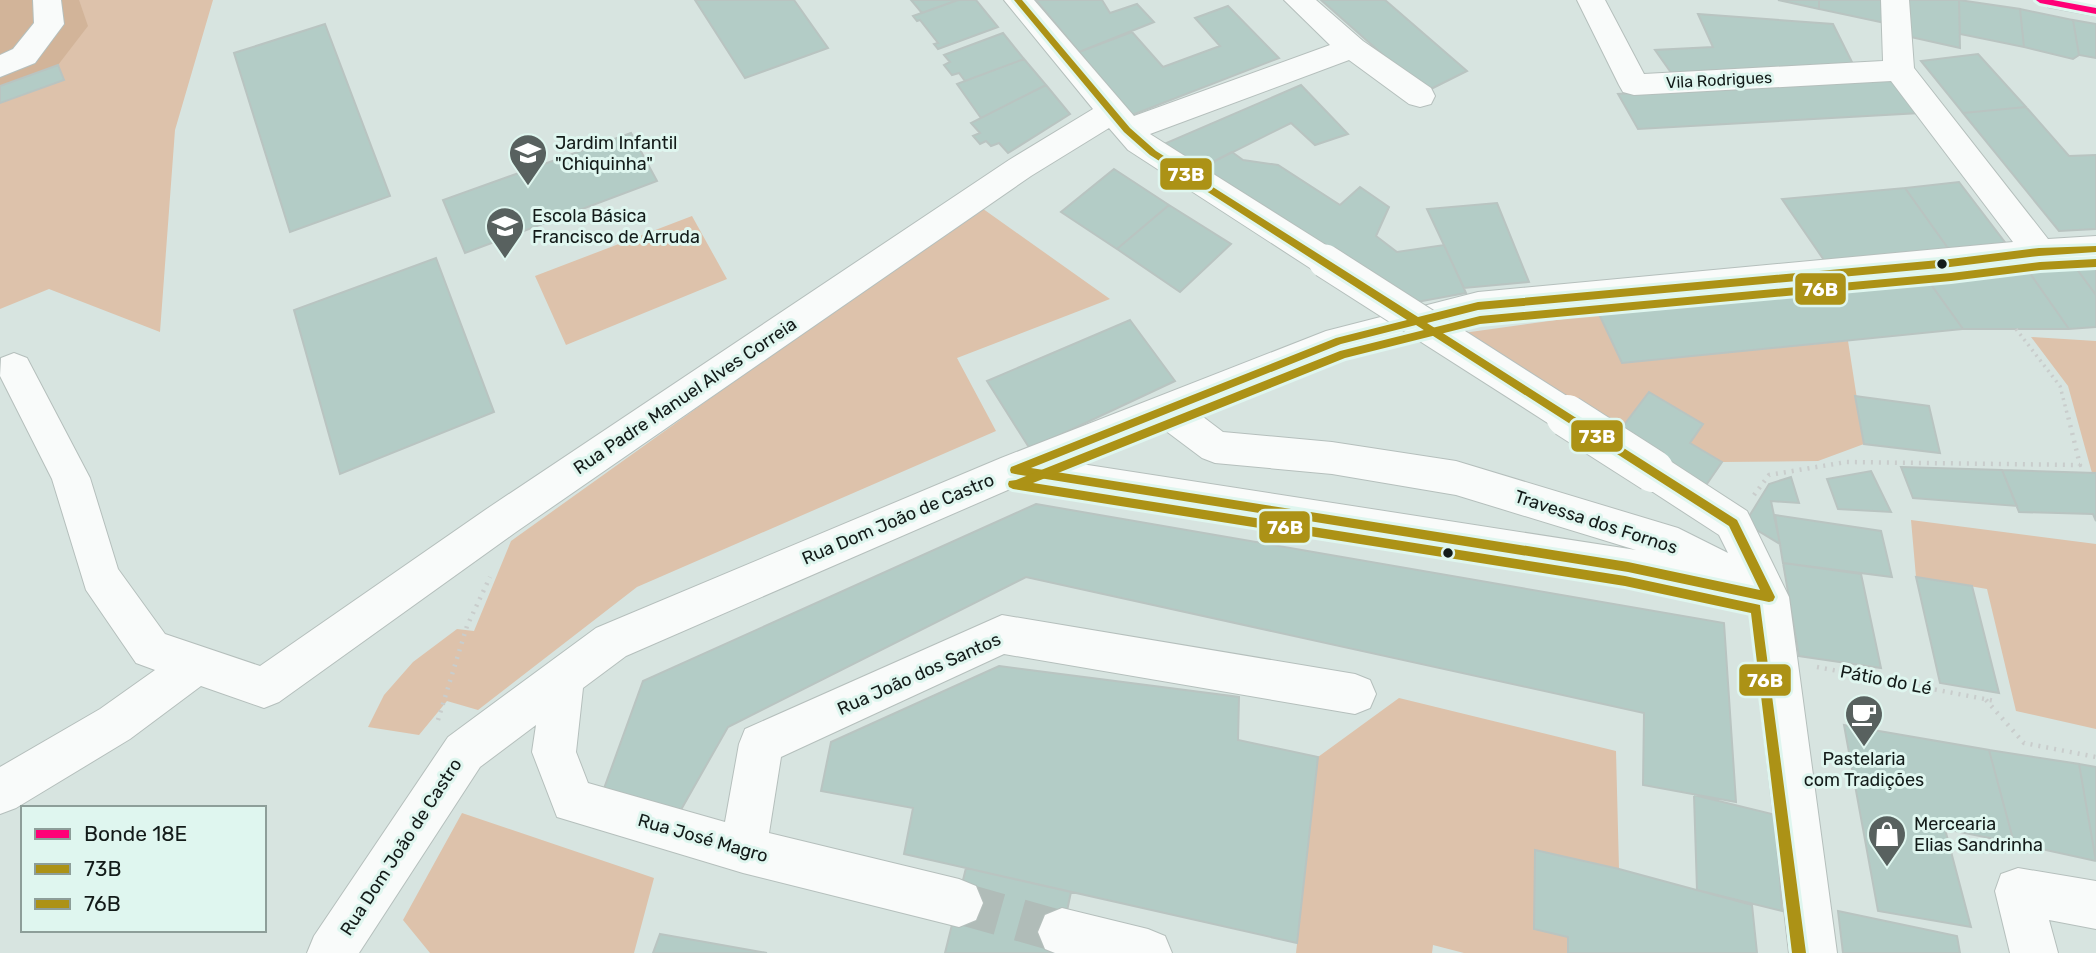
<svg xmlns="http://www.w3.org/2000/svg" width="2096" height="953" font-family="Rubik,sans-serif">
	<rect width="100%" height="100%" fill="#d7e4e0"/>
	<path fill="#ddc2ab" d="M0,0h213l-38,130 -15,202 -111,-43 -49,20z
		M979,206l131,93 -153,59 39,73 -359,156 -159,123 -31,-9 -28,34 -51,-8 16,-32 29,-33 44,-33 17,2 37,-90z
		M692,216l35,63 -161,66 -31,-69z
		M1599,314l23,49 226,-22 16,103 -46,17 -96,1 -32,-19 13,-19 -87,12 -153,-103z
		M2031,337l65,4v132h-4l-24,-87z
		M1911,520l185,24v185l-80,-18 -29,-122 -71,-12z
		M1399,698l217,53 3,118 -84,-18 -1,77 34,9v16h-104l-31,-8 -1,8h-136l22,-196z
		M462,813l192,65 -20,75h-204l-27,-33z"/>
	<path fill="#d2b499" d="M0,0h79l9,26 -30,39 -58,21z"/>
	<path fill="#b3ccc6" stroke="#b9c4c1" stroke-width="2" d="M695,0h99l34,48 -83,30z
		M911,0h47l-36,13z
		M958,0h18l22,27 -60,22 -4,-5 4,-1 -18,-23 -3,1 -4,-5z
		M1036,0h66l8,13 27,-9 17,18 -75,30z
		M1321,0h64l82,71 -42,21z
		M1778,0h41v9z
		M1819,0h67l-1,23 -66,-14z
		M1906,0h53l1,48 -54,-12z
		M1959,0l61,9 4,38 -64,-13z
		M1228,6l51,52 -147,57 -53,-63 53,-20 31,35 57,-21 -25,-28z
		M2020,9l53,11 6,35 -6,4 -49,-12z
		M1698,14l135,10 20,40 -181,10 -17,-24 58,-3z
		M2073,20l23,4v34l-17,-3z
		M325,24l65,172 -100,36 -56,-179z
		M1003,33l21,26 -59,22 -6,-8 -7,2 -8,-10 6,-3 -6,-7z
		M1978,54l48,53 -63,6 -42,-52z
		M1024,59l22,26 -65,33 -24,-34z
		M58,65l6,15 -64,23v-17z
		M1893,79l26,34 -281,16 -20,-35z
		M1046,85l24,29 -62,39 -9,-10 -8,3 -5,-5 -6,3 -7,-8 7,-3 -9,-10z
		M1301,85l47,49 -33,11 -24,-22 -96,48 -31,-27z
		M2026,107l43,49 27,-1v74l-37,2 -96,-118z
		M631,133l26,48 -192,72 -22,-53z
		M1232,152l11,8 35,5 62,40 20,-18 29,20 -13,29 21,16 47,-7 22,48 -60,11 -211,-133z
		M1114,169l55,36 -52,44 -56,-37z
		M1959,182l48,63 -57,6 -45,-63z
		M1905,188l45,63 -124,12 -44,-64z
		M1497,203l32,79 -65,6 -37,-79z
		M1169,205l62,39 -51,48 -63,-43z
		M436,258l58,154 -154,62 -46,-164z
		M2096,263v32l-23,-31z
		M2073,264l23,31v32l-27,2 -42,-60z
		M2027,269l42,60h-106l-33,-46z
		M1930,283l33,46 -341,34 -23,-49z
		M1130,320l45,61 -145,68 -43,-68z
		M1649,392l54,32 -13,19 32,19 -22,32 -88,-53z
		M1855,396l74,10 11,47 -76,-9z
		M1901,467l101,3 15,36 -104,-8z
		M2002,470l94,3v48l-3,-7 -74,-2z
		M1871,471l20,41 -53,-3 -11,-30z
		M1791,477l8,26 -28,-2 9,43 -35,-21 24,-39z
		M1036,504l688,119 12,179 -93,-17 1,-72 -618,-136 -298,150 -50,88 -76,-21 41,-113z
		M1775,515l106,16 11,46 -109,-14z
		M1783,563l78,11 20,94 -82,-12z
		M1916,577l56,9 27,107 -59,-10z
		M999,666l240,31 -1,43 80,17 -21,186 -393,-89 9,-46 -92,-17 10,-49z
		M1844,725l145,25 25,93 -69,-14 26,98 -93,-16z
		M1989,750l90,14 17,97 -82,-18z
		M2079,764l17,3v94z
		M1694,795l82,20 6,96 -85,-21z
		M1535,850l84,19 133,36 5,48h-189v-16l-34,-8z
		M966,868l105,24 -13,61h-113z
		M1838,911l119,25 3,17h-117z
		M660,934l107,19h-114z"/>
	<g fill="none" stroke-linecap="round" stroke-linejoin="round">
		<path stroke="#b0bcb8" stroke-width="42" stroke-dasharray="42 21" stroke-linecap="butt" d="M959,903l103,29"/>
		<defs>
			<path id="minor" d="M33,0h28l3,24 -29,39 -35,14v-22l13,-6 21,-26z
				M1004,0h30l100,116 196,-71 -46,-45h32l47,41 68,47 4,8 -4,8 -11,3 -11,-3 -60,-44 -199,74 187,118 5,9 -5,9 -12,4 -12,-4 -185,-120 -19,-22 -78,48 -515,356 -237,170 -15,6 -63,-22 -71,53 -114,69 -16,6v-47l100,-58 55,-39 -19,-7 -50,-73 -34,-111 -52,-103 1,-18 13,-5 13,5 63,120 28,91 47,65 95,32 228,-158 521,-348 84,-51z
				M1577,0h28l39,74 239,-13 -2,-61h28l5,68 134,171 48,-3v26l-57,3 -89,11 -472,44 -133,34 -147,59 25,19 109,10 124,19 222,67 50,25 -9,-18 -80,-52 -5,-12 5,-12 14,-4 14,4 80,52 42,86 48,356h-48l-39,-341 -122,-27 -611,-99 -391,170 -43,32 -7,64 12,31 137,39 14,-78 6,-15 257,-114 353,59 15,6 6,14 -6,14 -15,6 -351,-60 -223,103 -12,76 190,46 17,7 7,17 -7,17 -17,7 -216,-54 -186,-56 -25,-65 4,-27 -56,42 -121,186h-52l7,-17 134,-199 148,-109 405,-170 325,-127 152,-39 535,-50 -122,-161 -257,14 -11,-3 -4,-7zM1162,428l40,30 13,5 117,11 124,21 180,55 -561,-87z
				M2044,0h52v16l-48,-9z
				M2018,868l78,13v48l-47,-9 9,33h-48l-15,-62 6,-17z
				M1062,908l86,21 17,7 7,17h-117l-10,-4 -7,-17 7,-17z"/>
		</defs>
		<use href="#minor" stroke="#b5bfbc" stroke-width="2"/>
		<path stroke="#c9cdcc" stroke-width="3.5" stroke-dasharray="2 4.5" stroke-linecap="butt" d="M2016,329l44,57 8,31"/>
		<path stroke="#c9cdcc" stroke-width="4.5" stroke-dasharray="2 6" stroke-linecap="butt" d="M1754,495l15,-20 77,-13 234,3 -12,-49
			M1817,667l178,34
			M1986,700l38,43 72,14
			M438,720l29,-94 23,-49"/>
		<use href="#minor" fill="#f9fbfa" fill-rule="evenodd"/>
		<defs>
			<path id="minor-bridge-far1" d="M1325,261l244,156"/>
			<path id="minor-bridge" d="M1567,416l86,55"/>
		</defs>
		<use href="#minor-bridge-far1" stroke="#b5bfbc" stroke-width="35" stroke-linecap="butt"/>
		<use href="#minor-bridge" stroke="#b5bfbc" stroke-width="44" stroke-linecap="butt"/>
		<use href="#minor-bridge-far1" stroke="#f9fbfa" stroke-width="33"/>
		<use href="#minor-bridge" stroke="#f9fbfa" stroke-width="42"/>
		<defs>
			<path id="bus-1" d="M1014,0h8l108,128 26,23 262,166 60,-15 472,-43 89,-11 57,-2v6l-57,4 -89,11 -472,43 -51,13 310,197 38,77 -2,4 -4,1 -141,-30 -613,-98 -4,-1 -1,-3 1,-3 325,-129 71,-18 -257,-165 -26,-23zM1416,325l313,201 31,64 -132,-28 -597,-94 310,-124z"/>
			<path id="bus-2" d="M2096,259v8l-56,3 -89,11 -471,43 -135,34 -312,125 592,93 135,29 46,348h-14l-41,-340 -126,-27 -612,-97 -4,-2 -1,-3 1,-3 7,-1 324,-129 140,-35 471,-43 89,-11z"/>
		</defs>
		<use href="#bus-1" stroke="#dff6ef" stroke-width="6"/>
		<use href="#bus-2" stroke="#dff6ef" stroke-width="6"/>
		<use href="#bus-1" fill="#ac9216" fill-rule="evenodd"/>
		<use href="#bus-2" fill="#ac9216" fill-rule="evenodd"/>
		<defs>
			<path id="tram-1" d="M2036,0h17l43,8v6l-56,-11z"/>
		</defs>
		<use href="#tram-1" stroke="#dff6ef" stroke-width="6"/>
		<use href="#tram-1" fill="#f07" fill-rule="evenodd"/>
	</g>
	<defs>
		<symbol id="school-pin" viewBox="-11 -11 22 30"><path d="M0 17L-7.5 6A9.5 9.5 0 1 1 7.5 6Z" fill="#58615f" stroke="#dff6ef"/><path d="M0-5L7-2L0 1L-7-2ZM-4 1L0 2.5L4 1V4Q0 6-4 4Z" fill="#fff"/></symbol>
		<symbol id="cafe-pin" viewBox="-11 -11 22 30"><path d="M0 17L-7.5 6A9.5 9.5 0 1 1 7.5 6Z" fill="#58615f" stroke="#dff6ef"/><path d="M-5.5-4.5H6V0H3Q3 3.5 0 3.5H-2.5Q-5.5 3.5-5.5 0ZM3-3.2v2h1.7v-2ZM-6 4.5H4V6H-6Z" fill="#fff"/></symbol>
		<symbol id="shop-pin" viewBox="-11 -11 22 30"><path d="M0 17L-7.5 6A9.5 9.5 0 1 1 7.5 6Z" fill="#58615f" stroke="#dff6ef"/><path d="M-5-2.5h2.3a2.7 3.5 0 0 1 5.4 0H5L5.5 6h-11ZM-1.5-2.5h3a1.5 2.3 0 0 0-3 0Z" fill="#fff"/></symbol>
	</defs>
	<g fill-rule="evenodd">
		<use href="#school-pin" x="506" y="131" width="44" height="60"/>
		<use href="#school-pin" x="483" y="204" width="44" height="60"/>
		<use href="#cafe-pin" x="1842" y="692" width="44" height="60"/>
		<use href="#shop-pin" x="1865" y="812" width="44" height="60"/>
	</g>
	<g fill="#131b19" stroke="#dff6ef" stroke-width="2.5">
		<circle cx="1942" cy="264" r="6"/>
		<circle cx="1448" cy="553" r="6"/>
	</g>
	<g text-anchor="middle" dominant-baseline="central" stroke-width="6" stroke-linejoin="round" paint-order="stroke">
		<g font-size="16" fill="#131b19" stroke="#dff6ef">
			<text transform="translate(1719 80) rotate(-3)">Vila Rodrigues</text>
		</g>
		<g font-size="18" fill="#131b19" stroke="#dff6ef" text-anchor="start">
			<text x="555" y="143">Jardim Infantil<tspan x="555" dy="21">"Chiquinha"</tspan></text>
			<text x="532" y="216">Escola Básica<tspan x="532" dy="21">Francisco de Arruda</tspan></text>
			<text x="1864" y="759" text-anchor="middle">Pastelaria<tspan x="1864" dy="21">com Tradições</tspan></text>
			<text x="1914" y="824">Mercearia<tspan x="1914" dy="21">Elias Sandrinha</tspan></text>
		</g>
		<g font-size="18" fill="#131b19" stroke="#dff6ef">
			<text transform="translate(685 396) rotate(-34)">Rua Padre Manuel Alves Correia</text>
			<text transform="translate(898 519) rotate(-23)">Rua Dom João de Castro</text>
			<text transform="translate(1596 522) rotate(18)">Travessa dos Fornos</text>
			<text transform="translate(919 674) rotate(-24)">Rua João dos Santos</text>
			<text transform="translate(1886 680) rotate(11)">Pátio do Lé</text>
			<text transform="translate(703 838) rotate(16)">Rua José Magro</text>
			<text transform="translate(401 847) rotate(-57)">Rua Dom João de Castro</text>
		</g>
	</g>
	<g stroke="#dff6ef" stroke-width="2.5">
		<rect x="1159" y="157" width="54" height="34" rx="7" fill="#ac9216"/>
		<rect x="1794" y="272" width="53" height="34" rx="7" fill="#ac9216"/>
		<rect x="1570" y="419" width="54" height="34" rx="7" fill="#ac9216"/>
		<rect x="1258" y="510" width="53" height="34" rx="7" fill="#ac9216"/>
		<rect x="1738" y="663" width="54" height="34" rx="7" fill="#ac9216"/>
	</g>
	<g font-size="19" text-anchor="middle" font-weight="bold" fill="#fff">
		<text x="1186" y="181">73B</text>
		<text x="1820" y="296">76B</text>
		<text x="1597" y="443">73B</text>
		<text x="1285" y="534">76B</text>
		<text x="1765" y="687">76B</text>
	</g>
	<rect x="21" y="806" width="245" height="126" fill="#dff6ef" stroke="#8d9e99" stroke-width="2"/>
	<rect x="35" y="829" width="35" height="10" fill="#ff0077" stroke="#8d9e99" stroke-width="2"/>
	<text x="84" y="841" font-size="21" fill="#131b19">Bonde 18E</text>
	<rect x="35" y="864" width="35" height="10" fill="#ac9216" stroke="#8d9e99" stroke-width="2"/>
	<text x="84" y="876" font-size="21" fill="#131b19">73B</text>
	<rect x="35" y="899" width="35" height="10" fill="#ac9216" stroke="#8d9e99" stroke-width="2"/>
	<text x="84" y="911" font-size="21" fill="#131b19">76B</text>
</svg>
